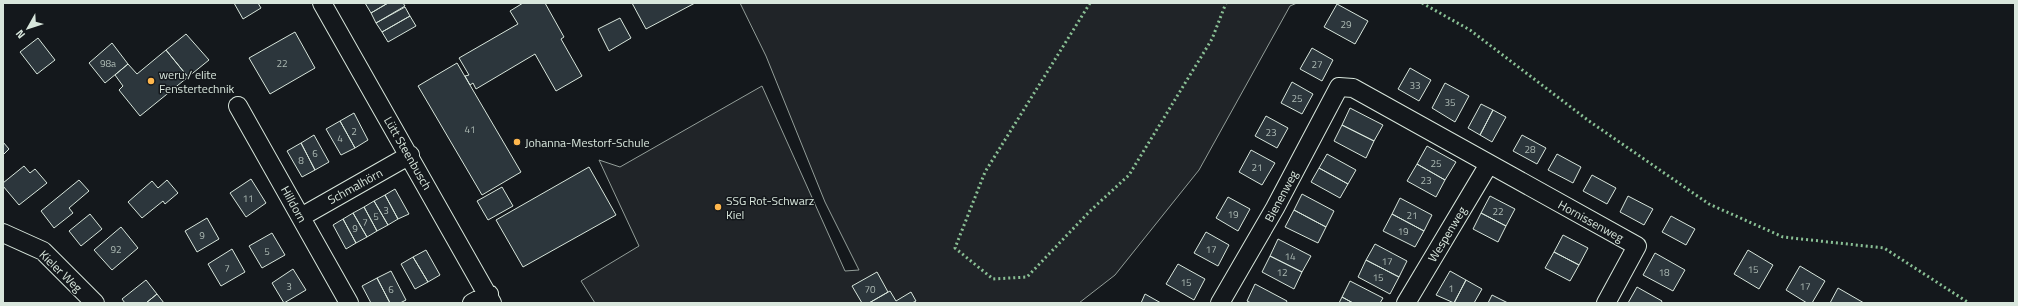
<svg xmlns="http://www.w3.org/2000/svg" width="2018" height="306" font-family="'Titillium Web',sans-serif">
	<rect width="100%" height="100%" fill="#14181c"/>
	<path fill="#202428" stroke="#939e99" d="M740,3h557l-7,3 -91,164 -84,105 -36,28h-484l-14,-22 58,-35 -40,-86 21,7 142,-81 83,185 14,-1 -34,-68 -59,-146z"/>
	<path fill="#2c363c" stroke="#d8e6dc" d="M234,3h24l3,5 -18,11z
		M365,3h23l-17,10z
		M388,3h15l2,3 -29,17 -5,-10z
		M523,3h22l19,34 -3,2 21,37 -26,15 -21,-37 -59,35 -3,-6 -3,2 -5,-9 4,-1 -10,-17 59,-34 -8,-13z
		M632,3h63l-49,26z
		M1337,4l31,17 -13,23 -31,-17z
		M405,7l5,9 -28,16 -6,-9z
		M410,16l6,10 -28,16 -6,-10z
		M620,18l11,20 -22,13 -11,-22z
		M295,32l20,36 -45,26 -21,-36z
		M186,34l23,26 -21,17 -22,-27z
		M38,38l17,22 -18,14 -17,-22z
		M112,43l16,21 -23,19 -16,-20z
		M1312,48l21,12 -11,21 -22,-12z
		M166,50l22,27 -48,39 -21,-26 4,-4 -8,-11 13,-11 9,10z
		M457,63l64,109 -39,23 -64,-109z
		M1410,68l21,12 -12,21 -21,-12z
		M1292,82l21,12 -11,20 -21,-11z
		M1445,83l24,13 -14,26 -23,-14z
		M1481,104l12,6 -13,25 -12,-7z
		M1350,108l33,17 -9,16 -32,-16z
		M1493,110l13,7 -14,25 -12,-7z
		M354,113l14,27 -13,8 -15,-27z
		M1266,116l22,12 -11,20 -22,-12z
		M340,121l15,27 -14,7 -15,-26z
		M1342,125l32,16 -8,17 -32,-17z
		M314,135l15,27 -14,8 -14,-27z
		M1522,135l24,13 -9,16 -24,-13z
		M3,142l6,7 -6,6z
		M301,143l14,27 -13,7 -15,-26z
		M1427,146l29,16 -11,18 -28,-16z
		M1251,150l24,13 -13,22 -23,-13z
		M1327,154l29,16 -8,14 -29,-16z
		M1557,154l24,13 -8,16 -25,-13z
		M1417,164l28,16 -9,17 -29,-16z
		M24,166l6,7 5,-4 12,14 -28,22 -16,-19v-3z
		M589,167l27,48 -93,52 -27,-47z
		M1319,168l29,16 -8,14 -29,-16z
		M1592,175l24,13 -9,16 -24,-13z
		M251,179l15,24 -20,14 -16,-24z
		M79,180l10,11 -20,17 4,5 -19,15 -13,-17z
		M167,180l11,13 -13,11 -2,-3 -21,17 -14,-16 24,-21 6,7z
		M502,187l11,19 -25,14 -11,-19z
		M395,189l14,25 -11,5 -13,-24z
		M1302,194l32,17 -8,16 -32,-17z
		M385,195l13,24 -10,6 -14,-24z
		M1490,196l25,13 -9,17 -25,-13z
		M1628,196l25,13 -9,16 -24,-13z
		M1228,197l22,12 -12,22 -22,-13z
		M1400,198l32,17 -8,16 -32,-17z
		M374,201l14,24 -11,6 -13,-24z
		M364,207l13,24 -10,6 -14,-24z
		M1294,210l32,17 -8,16 -33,-16z
		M353,213l14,24 -11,6 -13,-24z
		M1481,213l25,13 -8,16 -25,-13z
		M90,214l12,15 -21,17 -12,-15z
		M1392,214l32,17 -9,16 -32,-16z
		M1671,216l24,13 -9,16 -24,-13z
		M207,218l12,21 -22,13 -12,-21z
		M343,219l13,24 -10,6 -13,-24z
		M121,227l17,21 -26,22 -18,-20z
		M1206,232l23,13 -11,21 -24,-13z
		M272,233l13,22 -23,13 -13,-22z
		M1563,235l25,13 -9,17 -25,-13z
		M1278,239l33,17 -9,16 -32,-16z
		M1375,244l32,17 -8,16 -33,-17z
		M232,249l13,23 -24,14 -13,-22z
		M426,250l14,25 -12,7 -15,-25z
		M1748,250l25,15 -14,24 -25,-15z
		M1554,252l25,13 -9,16 -25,-13z
		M1655,253l30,17 -12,21 -30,-16z
		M1270,256l32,16 -8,17 -32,-17z
		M413,257l15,25 -13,7 -14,-25z
		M1366,260l33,17 -9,17 -32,-17z
		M1178,264l27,15 -11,21 -28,-16z
		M1800,266l25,15 -13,22h-5l-21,-13z
		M293,269l13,21 -22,13 -12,-20z
		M391,271l15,29 -6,3h-10l-13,-25z
		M1450,271l16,9 -12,23 -18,-8z
		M877,272l11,20 -19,11h-7l-10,-17z
		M377,278l13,25h-19l-9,-17z
		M146,280l11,14 -11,9h-21l-3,-4z
		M1466,280l16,9 -8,14h-20z
		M1350,281l33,17 -3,5h-27l-11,-6z
		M1255,284l32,17 -1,2h-35l-4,-2z
		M1637,287l25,14 -1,2h-33z
		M1838,288l26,15h-34z
		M890,291l6,10 15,-9 5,9 -4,2h-43z
		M157,294l7,9h-18z
		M1145,294l16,9h-20z
		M1492,295l16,8h-20z
		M1342,297l11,6h-14z"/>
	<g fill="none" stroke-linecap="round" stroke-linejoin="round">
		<defs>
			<path id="minor" d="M322,3l170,300
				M238,106l111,197
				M301,217l109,-62
				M3,233l40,18 52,52
				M472,303l17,-9
				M1220,303l55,-95 64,-121 14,1 284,158 -31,57
				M1406,303l83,-139"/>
		</defs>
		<use href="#minor" stroke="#d8e6dc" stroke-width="20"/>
		<use href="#minor" stroke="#14181c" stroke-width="18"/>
		<path stroke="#8ac095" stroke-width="3" stroke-dasharray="2 3" stroke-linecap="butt" d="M1090,3l-105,169 -30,76 38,31 34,-2 63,-66 39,-36 83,-136 14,-36
			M1422,3l48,27 119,91 120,83 74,33 101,11 85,55"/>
	</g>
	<g fill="#ffb74d" stroke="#14181c" stroke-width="1.5">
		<circle cx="151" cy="81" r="4"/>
		<circle cx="517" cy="142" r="4"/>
		<circle cx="718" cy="207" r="4"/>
	</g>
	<g text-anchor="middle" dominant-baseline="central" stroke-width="3" stroke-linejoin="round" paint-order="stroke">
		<g font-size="10" fill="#adbab4">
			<text x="1346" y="24">29</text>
			<text x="108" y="63">98a</text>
			<text x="282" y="63">22</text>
			<text x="1317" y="64">27</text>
			<text x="1415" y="85">33</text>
			<text x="1297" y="98">25</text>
			<text x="1450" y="102">35</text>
			<text x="470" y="129">41</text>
			<text x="354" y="131">2</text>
			<text x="1271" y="132">23</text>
			<text x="340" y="138">4</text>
			<text x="1530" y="149">28</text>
			<text x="315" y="153">6</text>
			<text x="301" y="160">8</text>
			<text x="1436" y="163">25</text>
			<text x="1257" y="167">21</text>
			<text x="1426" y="180">23</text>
			<text x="248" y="198">11</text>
			<text x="386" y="210">3</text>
			<text x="1498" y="211">22</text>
			<text x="1233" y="214">19</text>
			<text x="1412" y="215">21</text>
			<text x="376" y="216">5</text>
			<text x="365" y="222">7</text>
			<text x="355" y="228">9</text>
			<text x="1403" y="231">19</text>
			<text x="202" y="235">9</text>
			<text x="116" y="249">92</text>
			<text x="1211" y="249">17</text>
			<text x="267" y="251">5</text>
			<text x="1290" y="256">14</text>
			<text x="1387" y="261">17</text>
			<text x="227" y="268">7</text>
			<text x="1753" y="269">15</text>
			<text x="1282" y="272">12</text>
			<text x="1664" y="272">18</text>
			<text x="1378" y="277">15</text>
			<text x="1186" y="282">15</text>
			<text x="289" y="286">3</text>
			<text x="1805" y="286">17</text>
			<text x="1451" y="288">1</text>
			<text x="391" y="289">6</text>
			<text x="870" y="289">70</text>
		</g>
		<g font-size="12" fill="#d8e6dc" stroke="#14181c" text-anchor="start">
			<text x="159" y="74">weru / elite<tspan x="159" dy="14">Fenstertechnik</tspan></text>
			<text x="525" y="142">Johanna-Mestorf-Schule</text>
			<text x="726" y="200">SSG Rot-Schwarz<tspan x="726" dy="14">Kiel</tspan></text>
		</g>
		<g font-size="12" fill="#d8e6dc" stroke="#14181c">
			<text transform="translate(408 153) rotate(60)">Lütt Steenbusch</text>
			<text transform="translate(355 186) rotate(-29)">Schmalhörn</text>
			<text transform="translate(1281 196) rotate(-62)">Bienenweg</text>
			<text transform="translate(294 204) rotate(61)">Hilldorn</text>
			<text transform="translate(1591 221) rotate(29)">Hornissenweg</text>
			<text transform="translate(1447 234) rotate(-59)">Wespenweg</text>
			<text transform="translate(61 271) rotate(44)">Kieler Weg</text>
		</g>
	</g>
	<rect width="2018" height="306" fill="none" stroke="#d8e6dc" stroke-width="8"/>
	<g transform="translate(28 28) rotate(231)" stroke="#14181c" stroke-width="3" paint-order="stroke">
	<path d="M0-3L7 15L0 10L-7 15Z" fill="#d8e6dc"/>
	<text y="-6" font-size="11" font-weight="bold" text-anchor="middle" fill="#d8e6dc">N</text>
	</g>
</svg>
